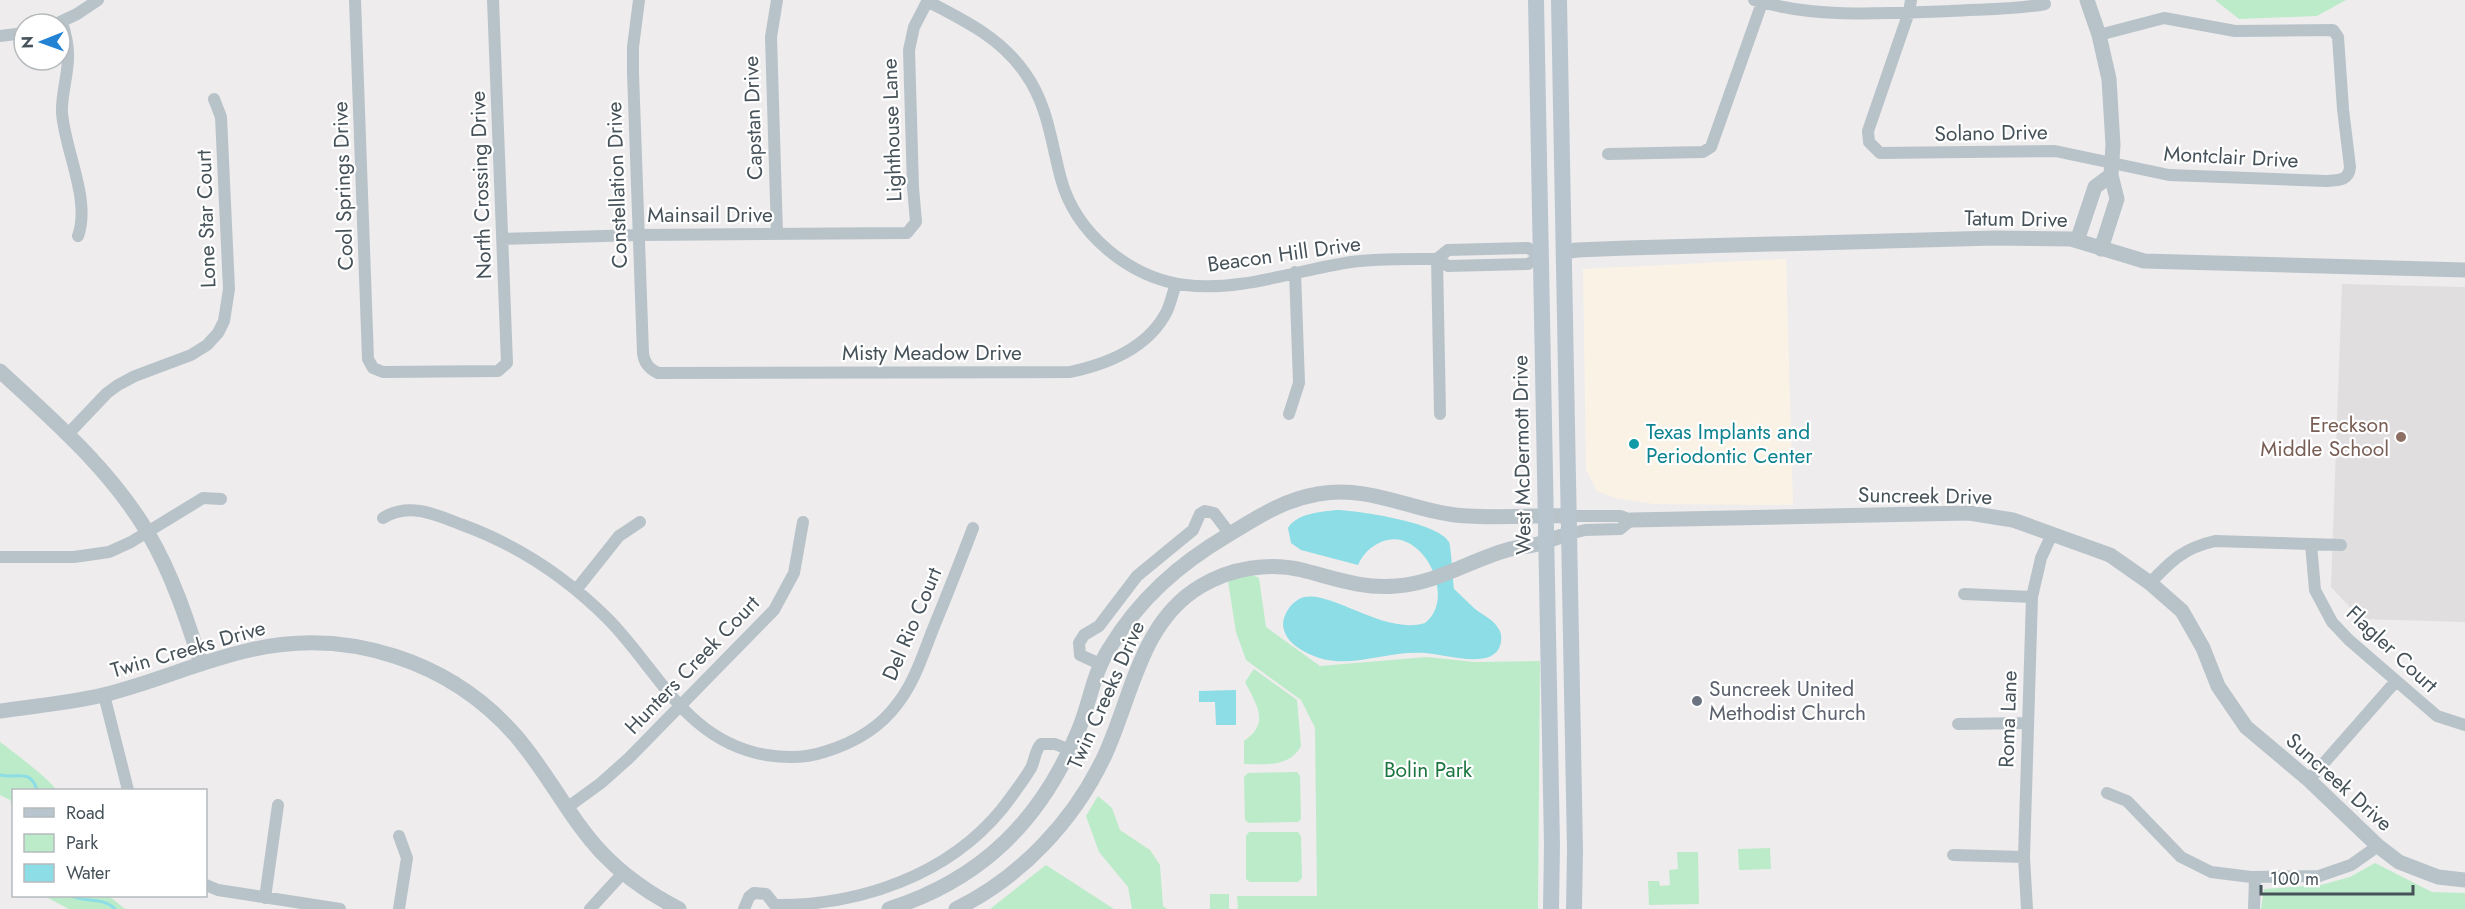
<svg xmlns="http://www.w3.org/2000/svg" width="2465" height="909" font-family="Jost,sans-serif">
	<rect width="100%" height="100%" fill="#efeced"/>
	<path fill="#faf2e5" d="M1786,259l7,246 -139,-1 -39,-6 -18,-7 -11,-22 -3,-200z"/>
	<path fill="#e0dede" d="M2342,284l123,3v335l-104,-3 -30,-32z"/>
	<path fill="#bcebc9" d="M2215,0h131l-29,16 -78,3z
		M1252,575l7,3 7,49 54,39 107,-9 47,5 66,-1 -2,248h-300l-1,-13h80l-2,-168 -14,-28 -55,-40 -10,-28 -8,-51z
		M1254,669l43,31 4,46c-12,22 -36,18 -57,18v-23c27,-18 12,-37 1,-59z
		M0,742c10,7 53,40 56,48h-42l-1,18 -3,-8 -10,-5z
		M1297,772l3,4 1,43 -3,3 -49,1 -4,-3 -1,-43 4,-4z
		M1098,796l14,12 8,22 30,20 10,15 3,41 4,3h-35l-4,-22 -29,-35 -13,-36z
		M1249,832h49l3,4 1,42 -4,4h-48l-4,-3v-43z
		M1770,848l1,21 -32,1 -1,-21z
		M1677,852h21l1,52 -50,1 -1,-24h11l1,5 10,-1 -1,-15 9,-1z
		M2375,863l57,29 33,1v16h-204l3,-20 57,-4 29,-8z
		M1046,865l68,44h-124z
		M1210,894h19v15h-19z
		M44,896h65l16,13h-56z"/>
	<path fill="#8cdde6" d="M1337,510c22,1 101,12 112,32 2,4 4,39 5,47 7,6 13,13 20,19 8,7 19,11 24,20 4,5 4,12 2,18 -8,24 -56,8 -75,7 -47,-3 -85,24 -128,-6 -7,-5 -13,-12 -14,-22 0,-10 7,-21 16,-26 27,-14 83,37 126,24 33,-25 -3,-99 -44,-81 -11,5 -18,12 -23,23l-57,-15 -10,-7 -3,-15c9,-15 33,-16 49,-18z
		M1236,690v35h-20l-1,-23h-16v-11z"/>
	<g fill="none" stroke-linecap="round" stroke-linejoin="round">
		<path stroke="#8cdde6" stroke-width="3" d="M0,775c18,4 30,-7 37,15
			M71,896c15,7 31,0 44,13"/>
		<path stroke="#b8c3c9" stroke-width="12" d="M355,0l13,359 5,9 10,4 115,-1 9,-8 -14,-363
			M639,0l-6,47v26l10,280c1,10 6,16 15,20l412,-1c38,-8 79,-25 97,-61 4,-9 6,-19 9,-27
			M1754,0c63,19 131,13 196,11 32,-2 64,-1 95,-7
			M1911,0l-2,12 -41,119 1,11 11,11 175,-2 114,24 157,6c12,-1 23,0 24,-14l-7,-58 -5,-72 -5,-7 -98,1 -71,-13 -65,17
			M927,1c37,19 74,37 98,72 23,32 26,69 36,106 15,55 69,99 124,106 55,7 112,-15 166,-23 28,-4 58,-3 86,-3l11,7 80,-2 13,-8 -13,-8 -80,2 -11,9
			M62,22c3,10 6,20 6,31 1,21 -7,40 -6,60 3,38 29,87 16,123
			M56,24l21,-10 21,-14
			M0,36l24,-3
			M1608,154l95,-2 8,-5 52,-147
			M777,234l-6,-197 6,-37
			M502,239l137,-4 268,-2 9,-11 -3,-35 -4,-137 5,-23 14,-27
			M1437,259l3,155
			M1289,414l10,-31 -4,-111
			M68,434l39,-41 11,-8 17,-9 56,-21 16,-10 11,-12 6,-12 5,-32 -8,-172 -7,-18
			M1568,516h52l11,4
			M383,518c25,-16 52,-4 77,6 56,20 106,53 148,95 51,52 78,122 158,136 19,3 40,3 58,-3 30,-9 56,-24 74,-49 17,-22 25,-49 35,-74 14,-34 27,-67 40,-101
			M1569,534l16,-4 35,-1 11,-9
			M2311,544l4,46 17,32 17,18 88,76 28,9
			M0,557h74l35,-5 22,-10 72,-44 18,1
			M2150,583c22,-23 34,-35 65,-42l126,4
			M576,590l43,-54 21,-14
			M1964,594l68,3
			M1100,664l-20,-9 -1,-12 5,-8 15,-9 38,-50 56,-46 7,-16 5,-3 9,2 16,21
			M104,695l24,95
			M1958,724l69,-1
			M2309,780l87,-99
			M2107,793l20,8 54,56 30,15 40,5 68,-1 32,-11 27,-19
			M568,807l33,-24 28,-25 145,-148 20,-37 9,-51
			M399,836l8,22 -8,51
			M1953,855l71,2
			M206,885l12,5 122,19
			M265,898l13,-93
			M590,909l33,-36
			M744,909l5,-12 5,-4 12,1 8,10 4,1c83,0 170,-30 224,-96 10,-13 20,-26 29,-41 4,-8 4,-18 10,-24h14l15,6
			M2027,909l-3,-52 8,-260 9,-39 11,-24
			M2254,909l1,-32"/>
		<path stroke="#b8c3c9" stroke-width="15" d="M2087,0l12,35 10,44 4,66 -2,30 6,24 -16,50
			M2077,241l18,-54 16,-12
			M1564,252l13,-2 50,-2 368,-10 76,1 73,22 321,9
			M0,371c54,50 110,98 148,162 24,41 39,86 53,131
			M1631,520l338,-7 44,7 97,35 40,28 32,28 21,37 15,38 28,41 63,53 69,66 21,16 39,15 27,3
			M0,711c34,-5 69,-8 103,-16 50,-12 97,-34 147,-45 97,-23 201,11 266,86 32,37 53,82 86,117 22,23 48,41 77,56
			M889,909c94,-30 153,-90 190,-180 11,-27 14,-55 30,-80 30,-50 70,-85 119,-114 30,-18 55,-35 90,-41 51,-9 89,15 137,21 37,4 76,0 113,1
			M956,909c65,-32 118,-88 149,-154 27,-59 36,-134 96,-169 30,-18 68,-24 101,-16 32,8 60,19 94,16 42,-3 72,-25 111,-36 9,-3 18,-3 27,-5 12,-3 23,-8 35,-11"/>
		<path stroke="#b9c5ce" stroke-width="16" d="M1536,0l16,845 -1,64
			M1559,0l16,851 -1,58"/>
	</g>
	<circle fill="#8d6e63" stroke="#fff" stroke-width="2" cx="2401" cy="437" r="6"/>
	<circle fill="#0f9aa8" stroke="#fff" stroke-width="2" cx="1634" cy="444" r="6"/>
	<circle fill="#6b7280" stroke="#fff" stroke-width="2" cx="1697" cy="701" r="6"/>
	<g text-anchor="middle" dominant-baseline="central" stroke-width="4.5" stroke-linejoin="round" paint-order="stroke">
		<g font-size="21" fill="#465259" stroke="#fff">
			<text transform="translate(753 118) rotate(-92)">Capstan Drive</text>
			<text transform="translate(892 130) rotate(-92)">Lighthouse Lane</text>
			<text transform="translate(1991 133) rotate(-1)">Solano Drive</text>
			<text transform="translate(2231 157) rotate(3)">Montclair Drive</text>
			<text transform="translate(481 185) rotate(-92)">North Crossing Drive</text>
			<text transform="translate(617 185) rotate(-92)">Constellation Drive</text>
			<text transform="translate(343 186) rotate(-92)">Cool Springs Drive</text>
			<text x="710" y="215">Mainsail Drive</text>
			<text transform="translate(206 219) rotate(-92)">Lone Star Court</text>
			<text transform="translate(2016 219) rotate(1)">Tatum Drive</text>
			<text transform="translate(1284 254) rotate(-8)">Beacon Hill Drive</text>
			<text x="932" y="353">Misty Meadow Drive</text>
			<text transform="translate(1522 455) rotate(-91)">West McDermott Drive</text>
			<text transform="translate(1925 496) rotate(1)">Suncreek Drive</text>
			<text transform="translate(912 624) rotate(-67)">Del Rio Court</text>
			<text transform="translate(188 649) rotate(-16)">Twin Creeks Drive</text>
			<text transform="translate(2392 649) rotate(43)">Flagler Court</text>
			<text transform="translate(692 665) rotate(-46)">Hunters Creek Court</text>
			<text transform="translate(1106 695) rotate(-66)">Twin Creeks Drive</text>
			<text transform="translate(2008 719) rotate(-88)">Roma Lane</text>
			<text transform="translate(2339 782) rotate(42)">Suncreek Drive</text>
		</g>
		<g font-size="21" fill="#785e54" stroke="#fff" text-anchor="end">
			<text x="2389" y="425">Ereckson<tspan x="2389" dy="24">Middle School</tspan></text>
		</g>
		<g font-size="21" fill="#0d838f" stroke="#fff" text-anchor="start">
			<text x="1646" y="432">Texas Implants and<tspan x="1646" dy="24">Periodontic Center</tspan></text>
		</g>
		<g font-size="21" fill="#5b616d" stroke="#fff" text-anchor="start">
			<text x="1709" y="689">Suncreek United<tspan x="1709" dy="24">Methodist Church</tspan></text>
		</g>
		<g font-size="21" fill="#1b753f" stroke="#fff">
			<text x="1428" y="770">Bolin Park</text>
		</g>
	</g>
	<rect x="12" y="789" width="195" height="108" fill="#ffffff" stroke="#b5babd" stroke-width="1.5"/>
	<rect x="24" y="808" width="30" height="9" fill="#b9c5ce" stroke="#b5babd" stroke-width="1.5"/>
	<text x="66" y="819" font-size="18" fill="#465259">Road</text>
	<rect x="24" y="834" width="30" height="18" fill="#bcebc9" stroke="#b5babd" stroke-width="1.5"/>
	<text x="66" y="849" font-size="18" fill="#465259">Park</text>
	<rect x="24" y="864" width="30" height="18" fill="#8cdde6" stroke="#b5babd" stroke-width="1.5"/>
	<text x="66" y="879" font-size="18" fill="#465259">Water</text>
	<g transform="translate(42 42) rotate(269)"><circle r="28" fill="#ffffff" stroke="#b5babd" stroke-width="1.5"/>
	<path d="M0-4.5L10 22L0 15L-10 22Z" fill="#2382d3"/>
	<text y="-9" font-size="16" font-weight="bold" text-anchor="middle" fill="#465259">N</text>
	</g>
	<path d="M2261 885v9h152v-9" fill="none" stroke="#465259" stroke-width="3"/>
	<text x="2270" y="885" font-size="18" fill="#465259" stroke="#ffffff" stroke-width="4.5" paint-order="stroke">100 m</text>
</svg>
